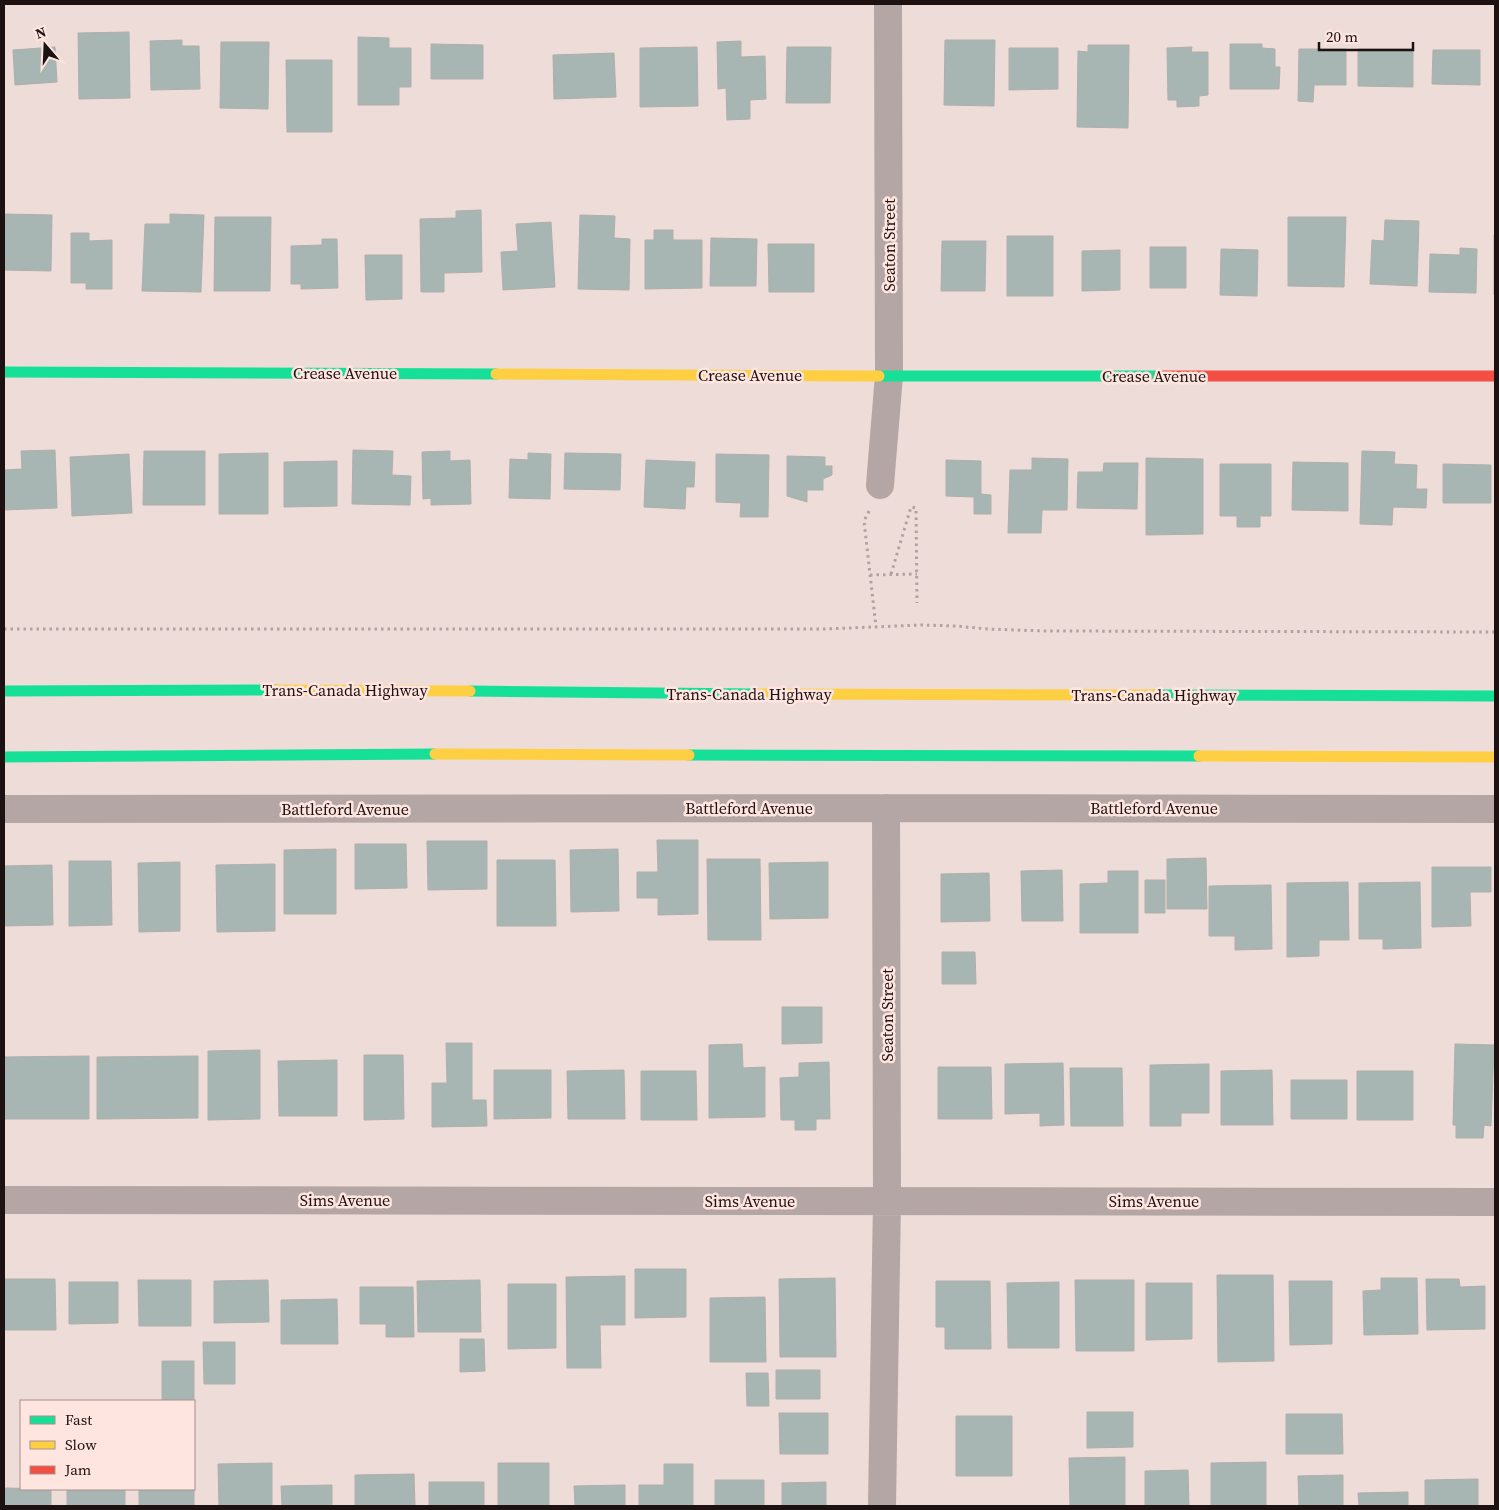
<svg xmlns="http://www.w3.org/2000/svg" width="1499" height="1510" font-family="'Source Serif 4',serif">
	<rect width="100%" height="100%" fill="#eedcd8"/>
	<path fill="#a7b6b2" stroke="#b0aeab" d="M129,32l1,66 -51,1 -1,-66z
		M358,37l31,1v10h22v39h-12v18h-41z
		M182,40v6h17l1,43 -49,1 -1,-49z
		M945,40h50l-1,66 -50,-1z
		M741,41v16l24,-1 1,43 -16,1v19l-23,1 -1,-32 -8,1 -1,-47z
		M221,42h48l-1,67 -48,-1z
		M431,44l52,1v34h-52z
		M1230,44h32v4l13,1v18h5l-1,22h-49z
		M1088,45h41l-1,83 -51,-1 1,-76 10,1z
		M55,47l2,35 -42,3 -2,-35z
		M697,47l1,59 -58,1v-59z
		M787,47h44l-1,56h-44z
		M1192,47l-1,5h17v43l-9,1v10l-22,1v-7h-9l-1,-52z
		M1009,48h49v41l-49,1z
		M1299,49h47v36h-32l-1,17 -15,-1z
		M1358,49h55v38l-55,-1z
		M1433,50h47v35l-48,-1z
		M614,53l2,44 -62,2 -1,-44z
		M286,60h46v72h-45z
		M481,210l1,62 -38,1v19h-23l-1,-73 36,-1v-7z
		M4,214l48,1 -1,56 -47,-1z
		M170,214l34,1 -3,77 -59,-1 3,-67h25z
		M580,215l35,1 -1,22 16,1 -1,51 -51,-1z
		M215,217h56l-1,74h-56z
		M1288,217h58l-2,70 -56,-1z
		M1385,220l34,1 -2,65 -47,-2 2,-44 12,1z
		M551,222l4,65 -52,3 -2,-38 17,-1 -2,-27z
		M654,230h19v10h29v48l-57,1v-49h9z
		M71,233h18v8l23,-1v49h-26v-6h-15z
		M1494,235h1v60h-1z
		M1007,236h46v60h-46z
		M711,238l46,1 -1,47h-46z
		M322,239h15l1,49 -37,1v-5h-10v-38l31,-1z
		M942,241h44l-1,50h-44z
		M768,244h46v48h-45z
		M1150,247h36v41h-36z
		M1460,248l17,1 -1,44 -47,-1 1,-38 30,1z
		M1221,249l37,1 -1,46 -37,-1z
		M1120,250v40l-38,1v-40z
		M365,255h37v44l-36,1z
		M55,450l2,58 -53,2v-40l18,-1 -1,-18z
		M353,450l40,1 -1,24 19,1 -1,29 -58,-1z
		M144,451h61v54h-62z
		M450,451v10l20,-1 1,44 -40,1v-7l-8,1 -1,-47z
		M1362,451l33,1 -1,12 23,1 -1,24h11l-1,19 -33,-1 -1,18 -32,-1z
		M268,453v61h-49v-60z
		M528,453l23,1 -1,45 -41,-1 1,-39 18,1z
		M565,453l56,1 -1,36 -56,-1z
		M129,454l3,59 -60,3 -2,-59z
		M716,454l53,1 -1,62h-28l1,-14 -25,-1z
		M787,456l38,1v9h7v9l-9,4v11h-16v12l-20,-6z
		M1032,458l36,1 -1,51h-25l-1,23h-33l2,-63h22z
		M1146,458l57,1v75l-57,1z
		M646,460l49,2 -1,25h-8l-1,22 -41,-2z
		M946,460l35,1v33l10,1v19h-17v-17l-28,-1z
		M337,461v45l-53,1v-45z
		M1293,462l55,1v48l-56,-1z
		M1104,463h34l-1,46 -60,-1 1,-36h25z
		M1220,464h51v52h-11v11h-23v-11h-17z
		M1443,464l48,1v38h-48z
		M657,840h41v74l-40,1v-17h-21v-26h21z
		M427,841h60v48l-59,1z
		M355,844h51l1,44 -52,1z
		M336,849v65h-52v-64z
		M618,849l1,62 -48,1 -1,-62z
		M1206,858l1,51h-40v-50z
		M707,859h53l1,81h-53z
		M497,860h58l1,66h-59z
		M69,861h42l1,64 -43,1z
		M180,862v69l-41,1 -1,-69z
		M828,862v56l-58,1 -1,-56z
		M275,864v67l-58,1 -1,-67z
		M52,865l1,60 -49,1v-60z
		M1432,867h59v25h-21l1,34 -39,1z
		M1062,870l1,51h-41l-1,-50z
		M1108,871h30v62h-58v-49l28,-1z
		M989,873l1,48 -49,1v-48z
		M1145,880h20v33h-20z
		M1348,882l1,58h-30v16l-32,1v-74z
		M1420,882l1,66 -38,1v-10h-24v-56z
		M1271,885l1,64 -37,1v-14h-26v-50z
		M942,952h33l1,32h-34z
		M782,1007h40v36l-40,1z
		M446,1043h26v57h14l1,26 -55,1v-44h15z
		M742,1044l1,24 22,-1v50l-56,1v-73z
		M1455,1044l39,1 -3,81 -7,-1 -1,13h-27v-13h-3z
		M260,1050v69l-52,1v-69z
		M364,1055h39l1,64 -40,1z
		M89,1056v63h-85v-62z
		M198,1056v62l-101,1v-62z
		M337,1060v56h-58l-1,-55z
		M829,1062l1,57h-14v11h-21v-10h-14l-1,-42 19,-1v-14z
		M1063,1063l1,62 -24,1v-13l-35,1v-50z
		M1209,1064v49h-28v13h-31v-61z
		M938,1067h53l1,52h-54z
		M1070,1068h52l1,58h-52z
		M494,1070h57v48l-57,1z
		M624,1070l1,49h-57l-1,-48z
		M1272,1070l1,55h-52v-54z
		M641,1071h55l1,49h-56z
		M1357,1071h56v49h-56z
		M1291,1080h56v39h-56z
		M635,1269h51v48l-51,1z
		M1217,1275h56l1,86 -56,1z
		M625,1276v49h-25l1,43h-34l-1,-91z
		M835,1278l1,79h-56l-1,-78z
		M1381,1278h36l1,56 -54,1 -1,-44 18,-1z
		M4,1279h51l1,51h-52z
		M1426,1279h33l1,8 25,-1v43l-58,1z
		M138,1280h53v46h-52z
		M268,1280l1,42 -55,1v-42z
		M480,1280l1,52h-63l-1,-51z
		M1075,1280h59v71h-58z
		M936,1281h54l1,68h-46v-22h-9z
		M1289,1281h43v63l-42,1z
		M69,1282h49v41l-49,1z
		M1059,1282v66h-51l-1,-65z
		M1146,1283h46v56l-46,1z
		M508,1284h48v64l-48,1z
		M360,1287h53l1,50h-28v-13h-26z
		M765,1297l1,65h-56v-64z
		M337,1299l1,45h-57v-44z
		M460,1339h24l1,32 -25,1z
		M203,1342h32v42h-31z
		M162,1361h32v40h-32z
		M776,1370h44v29h-44z
		M746,1373h22l1,33h-22z
		M1087,1412h46v35l-46,1z
		M779,1413h49v41h-48z
		M1286,1414h56l1,40h-57z
		M956,1416h56v60h-56z
		M1125,1457v49h-55l-1,-48z
		M1266,1462v44h-55v-43z
		M272,1463v43h-53l-1,-42z
		M498,1463h51v43h-51z
		M664,1464h29v42h-54v-21h25z
		M194,1469v37h-55v-17h55z
		M1188,1470l1,36h-44v-35z
		M414,1474l1,32h-60v-31z
		M1343,1475v31h-44l-1,-30z
		M1478,1479v27h-53v-26z
		M715,1480h49v26h-49z
		M429,1482h55v24l-55,-1z
		M826,1482v24h-44v-23z
		M332,1485v21h-50l-1,-20z
		M625,1485v21h-50l-1,-20z
		M4,1488l47,1v17h-47z
		M67,1489h58v17h-58z
		M1408,1492v14h-49l-1,-13z"/>
	<g fill="none" stroke-linecap="round" stroke-linejoin="round">
		<path stroke="#afa2a0" stroke-width="3" stroke-dasharray="2.5 4" stroke-linecap="butt" d="M869,511l-5,10 12,106
			M891,574l20,-67 5,1 1,95
			M870,575l47,-1
			M4,629h821l96,-4 35,1 32,3 56,2 451,1"/>
		<path stroke="#b4a6a4" stroke-width="28" d="M880,485l9,-110 -1,-371
			M4,809l882,-1 609,1
			M4,1200l1491,2
			M882,1506l5,-305 -1,-393"/>
		<path stroke="#16e098" stroke-width="11" d="M4,372l492,2
			M879,376h280
			M4,691l272,-1
			M470,691l286,3
			M1155,695l340,1
			M689,755l510,1
			M4,757l431,-3"/>
		<path stroke="#ffcf43" stroke-width="11" d="M496,374l383,2
			M276,690l194,1
			M756,694l399,1
			M435,754l254,1
			M1199,756l296,1"/>
		<path stroke="#f24e42" stroke-width="11" d="M1159,376h336"/>
	</g>
	<g text-anchor="middle" dominant-baseline="central" stroke-width="5" stroke-linejoin="round" paint-order="stroke">
		<g font-size="16" fill="#1d1211" stroke="#ffe5e0">
			<text transform="translate(889 245) rotate(-90)">Seaton Street</text>
			<text x="345" y="373">Crease Avenue</text>
			<text x="750" y="375">Crease Avenue</text>
			<text x="1154" y="376">Crease Avenue</text>
			<text x="345" y="690">Trans-Canada Highway</text>
			<text x="749" y="694">Trans-Canada Highway</text>
			<text x="1154" y="695">Trans-Canada Highway</text>
			<text x="749" y="808">Battleford Avenue</text>
			<text x="1154" y="808">Battleford Avenue</text>
			<text x="345" y="809">Battleford Avenue</text>
			<text transform="translate(887 1015) rotate(-90)">Seaton Street</text>
			<text x="345" y="1200">Sims Avenue</text>
			<text x="750" y="1201">Sims Avenue</text>
			<text x="1154" y="1201">Sims Avenue</text>
		</g>
	</g>
	<rect width="1499" height="1510" fill="none" stroke="#1d1211" stroke-width="10"/>
	<rect x="20" y="1400" width="175" height="90" fill="#ffe5e0" stroke="#a5918d"/>
	<rect x="30" y="1416" width="25" height="8" fill="#16e098" stroke="#a5918d"/>
	<text x="65" y="1425" font-size="15" fill="#1d1211">Fast</text>
	<rect x="30" y="1441" width="25" height="8" fill="#ffcf43" stroke="#a5918d"/>
	<text x="65" y="1450" font-size="15" fill="#1d1211">Slow</text>
	<rect x="30" y="1466" width="25" height="8" fill="#f24e42" stroke="#a5918d"/>
	<text x="65" y="1475" font-size="15" fill="#1d1211">Jam</text>
	<g transform="translate(45 45) rotate(341)" stroke="#ffe5e0" stroke-width="4" paint-order="stroke">
	<path d="M0-4L9 19L0 12L-9 19Z" fill="#1d1211"/>
	<text y="-8" font-size="14" font-weight="bold" text-anchor="middle" fill="#1d1211">N</text>
	</g>
	<path d="M1319 42v8h94v-8" fill="none" stroke="#1d1211" stroke-width="2.5"/>
	<text x="1326" y="42" font-size="15" fill="#1d1211" stroke="#ffe5e0" stroke-width="4" paint-order="stroke">20 m</text>
</svg>
